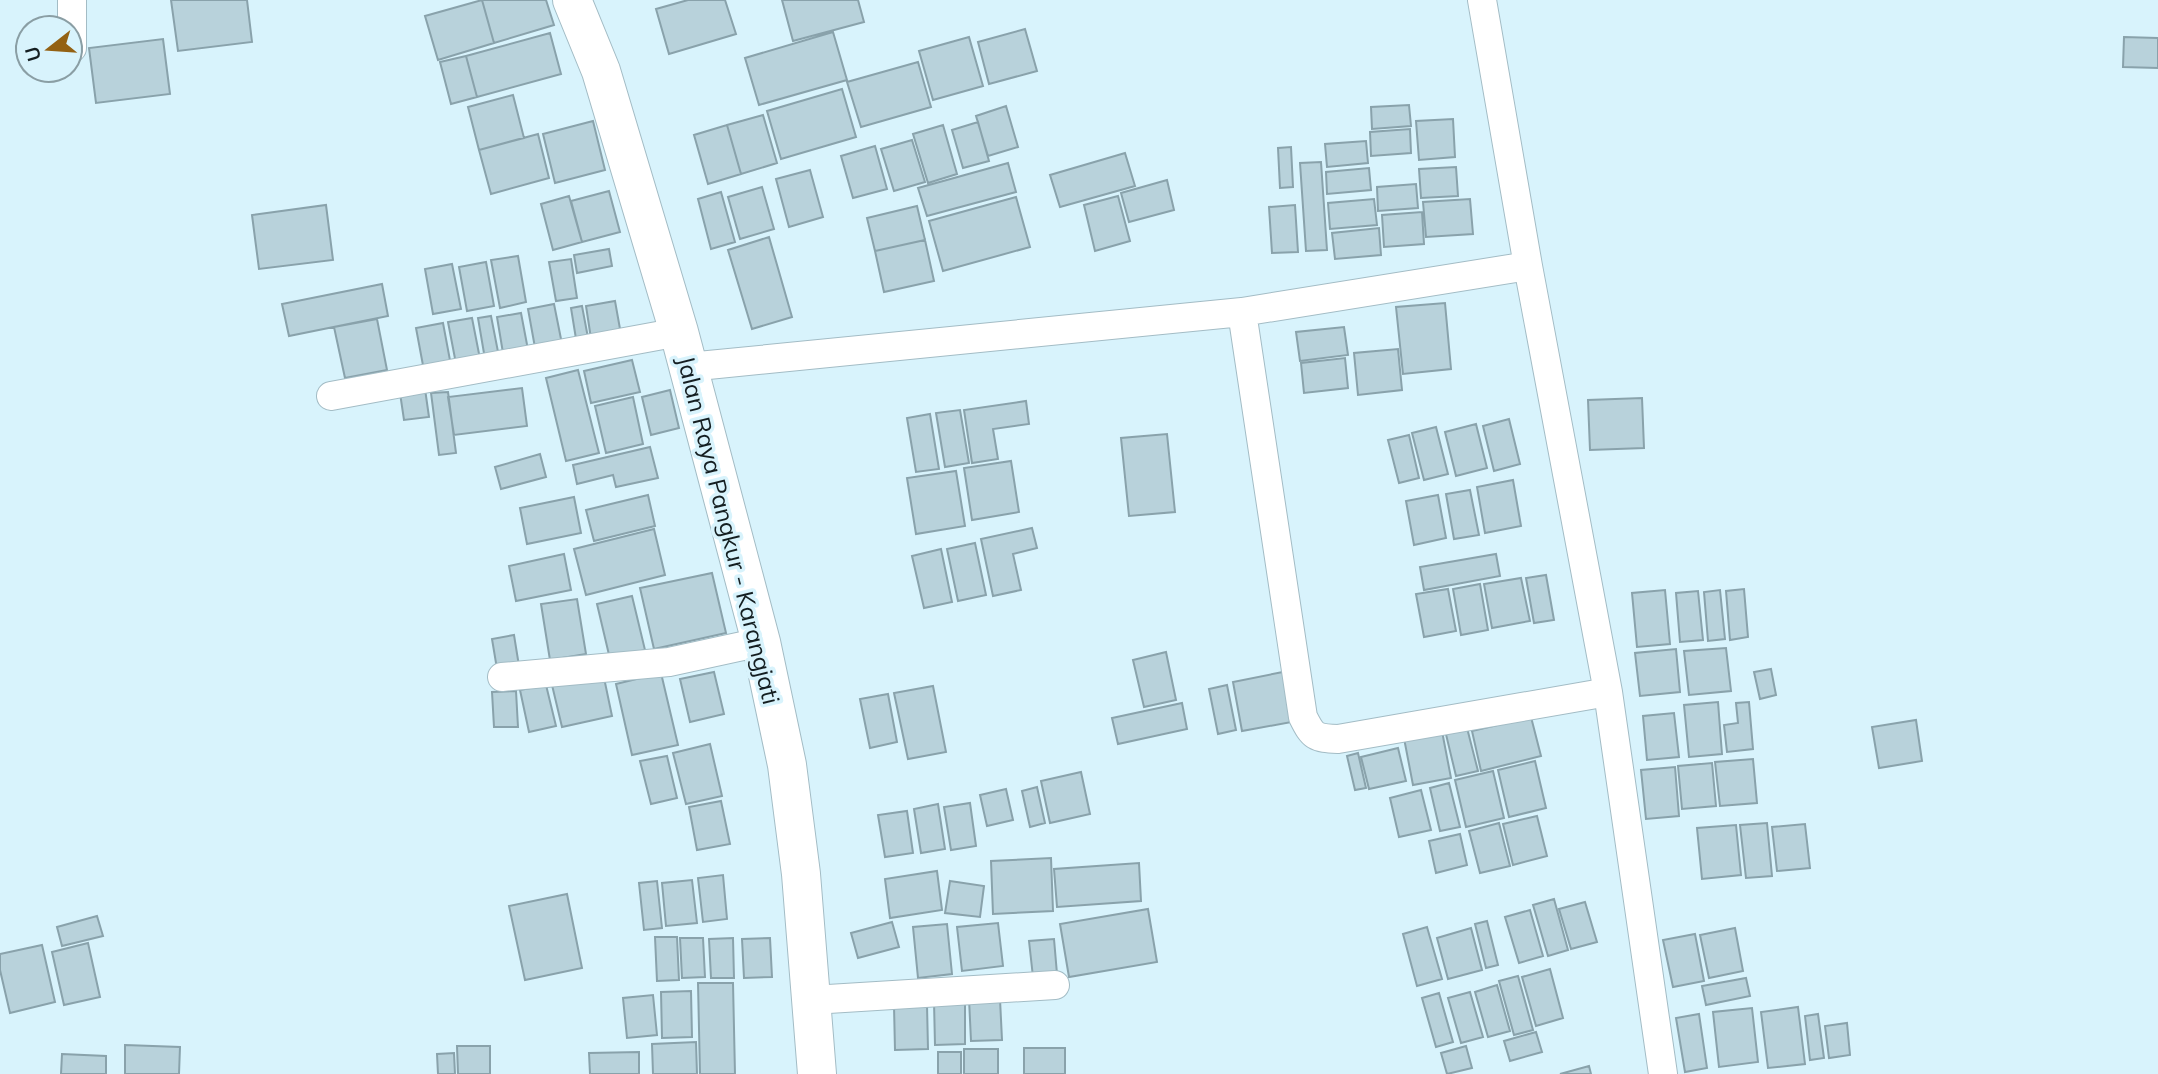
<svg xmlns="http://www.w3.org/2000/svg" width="2158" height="1074" font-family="Mulish,sans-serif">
	<rect width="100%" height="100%" fill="#d8f3fc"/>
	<path fill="#b8d2db" stroke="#89a2ab" stroke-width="2" d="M171,0h76l5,42 -74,9z
		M482,0h64l8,25 -60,18z
		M482,0l12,43 -56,17 -13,-44z
		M688,0h37l11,34 -67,20 -13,-45z
		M782,0h76l6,22 -71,19z
		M1025,29l12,42 -48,13 -11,-42z
		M833,32l14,48 -88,25 -14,-47z
		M550,33l11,41 -84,23 -11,-41z
		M969,37l14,49 -50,14 -14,-49z
		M2124,37l34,1v30l-35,-1z
		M163,39l7,55 -74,9 -7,-55z
		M466,56l11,41 -26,7 -11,-42z
		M918,62l13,45 -70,20 -14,-45z
		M842,89l14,48 -75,22 -14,-48z
		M513,95l11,43 -45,12 -11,-43z
		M1409,105l2,21 -39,3 -1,-22z
		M1006,106l12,41 -30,9 -12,-40z
		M763,115l14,48 -36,11 -14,-49z
		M1453,119l2,38 -36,3 -3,-39z
		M593,121l12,49 -50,13 -12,-49z
		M978,122l11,39 -26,7 -11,-38z
		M727,125l14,49 -33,10 -14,-49z
		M943,125l14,49 -29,9 -15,-49z
		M1410,129l1,24 -40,3 -1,-24z
		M538,134l11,44 -58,16 -12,-44z
		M912,140l13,42 -31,9 -13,-42z
		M1366,141l2,22 -41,4 -2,-23z
		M875,146l12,43 -34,9 -12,-42z
		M1291,147l2,40 -13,1 -2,-40z
		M1125,153l10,33 -75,21 -10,-32z
		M1321,162l6,88 -21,1 -6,-88z
		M1008,163l8,29 -89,24 -9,-28z
		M1456,167l2,29 -37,2 -2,-29z
		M1369,168l2,22 -44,4 -1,-22z
		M810,170l13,47 -34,10 -13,-48z
		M1167,180l7,30 -45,12 -8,-29z
		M1416,184l2,24 -40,3 -1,-24z
		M762,187l12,42 -34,10 -12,-42z
		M609,191l11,41 -38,10 -11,-41z
		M721,192l14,50 -24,7 -13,-50z
		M569,196l13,46 -29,8 -12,-46z
		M1118,196l12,45 -35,10 -11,-46z
		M1016,197l14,50 -87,24 -14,-50z
		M1374,199l3,26 -47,4 -2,-26z
		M1470,199l3,35 -47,3 -3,-35z
		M326,205l7,55 -74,9 -7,-54z
		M1295,205l3,47 -26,1 -3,-46z
		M917,206l8,34 -50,11 -8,-33z
		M1422,212l2,32 -40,3 -2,-32z
		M1379,228l2,27 -46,4 -3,-26z
		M769,237l23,80 -40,12 -24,-79z
		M925,240l9,41 -50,11 -9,-41z
		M609,249l3,17 -35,7 -3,-18z
		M518,256l8,46 -26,6 -9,-48z
		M571,259l6,39 -21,3 -7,-39z
		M486,262l8,44 -27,5 -8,-44z
		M452,264l9,45 -28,5 -8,-45z
		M382,284l6,32 -99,20 -7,-32z
		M615,301l7,39 -30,5 -6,-39z
		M1445,303l6,66 -48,5 -7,-67z
		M554,304l9,45 -27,4 -8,-44z
		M582,306l7,37 -12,2 -6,-37z
		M521,313l8,42 -25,4 -7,-42z
		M491,316l9,46 -14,3 -8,-47z
		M472,318l9,46 -24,5 -9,-47z
		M377,319l10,51 -42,8 -11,-51z
		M443,323l9,48 -27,5 -9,-48z
		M1344,327l4,28 -48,6 -4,-29z
		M1398,349l4,41 -44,5 -4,-42z
		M1345,358l3,30 -44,5 -3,-30z
		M632,360l8,32 -49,11 -7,-32z
		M578,370l21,83 -33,8 -20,-83z
		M522,388l5,38 -73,9 -6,-38z
		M425,389l4,28 -25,3 -4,-27z
		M670,390l9,38 -28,7 -9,-38z
		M448,392l8,61 -17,2 -8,-62z
		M633,397l10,47 -37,9 -11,-47z
		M1642,398l2,50 -54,2 -2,-50z
		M1026,401l3,23 -36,5 5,30 -26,4 -8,-53z
		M960,410l9,53 -24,4 -9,-54z
		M930,414l9,55 -23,3 -9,-54z
		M1509,419l11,45 -26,7 -11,-45z
		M1476,424l11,44 -31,8 -11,-44z
		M1436,427l12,47 -24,6 -12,-47z
		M1167,434l8,78 -46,4 -8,-78z
		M1409,435l10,43 -20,5 -11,-43z
		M650,447l8,31 -42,9 -3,-12 -36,9 -4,-19z
		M540,454l6,23 -45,12 -6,-22z
		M1011,461l8,51 -47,8 -8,-52z
		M956,471l9,55 -49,8 -9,-56z
		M1513,480l8,46 -36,7 -8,-46z
		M1470,490l9,45 -25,4 -8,-45z
		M648,495l7,31 -61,15 -8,-31z
		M1438,495l8,43 -32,7 -8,-44z
		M574,497l7,36 -54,11 -7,-36z
		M1032,528l5,20 -24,6 8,36 -28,6 -12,-57z
		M654,529l11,46 -79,20 -12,-46z
		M975,543l11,52 -28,6 -11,-52z
		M941,549l11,53 -28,6 -12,-52z
		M564,554l7,36 -55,11 -7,-35z
		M1496,554l4,22 -76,14 -4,-23z
		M712,573l14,60 -72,16 -14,-61z
		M1546,575l8,45 -20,3 -8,-45z
		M1521,578l9,43 -38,7 -8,-44z
		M1480,584l8,46 -27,5 -8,-46z
		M1448,589l8,42 -32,6 -8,-43z
		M1744,589l4,48 -18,3 -4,-49z
		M1665,590l5,54 -33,3 -5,-54z
		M1720,590l5,49 -17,2 -4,-49z
		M1698,591l5,49 -23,2 -4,-49z
		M632,596l13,54 -35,9 -13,-55z
		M577,599l9,55 -36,6 -9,-56z
		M514,635l5,31 -22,3 -5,-30z
		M1726,648l5,43 -42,4 -5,-44z
		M1676,649l4,43 -40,4 -5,-43z
		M1166,652l10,48 -32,7 -11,-47z
		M1771,669l5,26 -16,4 -6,-27z
		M1288,671l9,50 -55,10 -9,-49z
		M714,672l10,42 -34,8 -10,-43z
		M603,673l9,43 -50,11 -10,-42z
		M661,673l17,72 -46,10 -16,-71z
		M546,685l10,41 -27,6 -9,-42z
		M1227,685l9,45 -18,4 -9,-45z
		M933,686l13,66 -38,7 -14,-66z
		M516,691l2,36h-24l-2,-35z
		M888,694l9,48 -27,6 -10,-49z
		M1718,702l4,52 -33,3 -5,-52z
		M1749,702l4,47 -26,3 -3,-27 14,-2 -2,-20z
		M1182,703l5,26 -69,15 -6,-26z
		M1674,713l5,44 -32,3 -4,-44z
		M1531,717l10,39 -60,15 -9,-40z
		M1465,720l13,51 -22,5 -12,-50z
		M1916,720l6,41 -43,7 -7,-41z
		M1441,726l10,52 -38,7 -10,-52z
		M710,744l12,52 -36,8 -13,-51z
		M1398,748l8,33 -37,8 -8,-32z
		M1358,753l8,35 -11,2 -8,-34z
		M667,756l10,42 -26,6 -11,-43z
		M1753,759l4,44 -37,3 -5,-44z
		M1535,761l11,47 -37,9 -11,-47z
		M1712,763l4,43 -34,3 -4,-43z
		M1675,767l4,49 -33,3 -5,-49z
		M1493,771l11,47 -38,9 -11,-47z
		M1081,772l9,42 -40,9 -9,-42z
		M1449,783l11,44 -20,4 -10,-43z
		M1037,787l8,36 -15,4 -8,-36z
		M1006,789l7,31 -26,6 -7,-31z
		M1421,790l10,40 -32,7 -9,-39z
		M721,801l9,43 -33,6 -8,-43z
		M970,803l6,43 -25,4 -7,-43z
		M938,804l7,45 -24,4 -7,-44z
		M907,811l6,42 -28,4 -7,-42z
		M1537,816l10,40 -34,9 -10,-41z
		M1499,823l11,43 -30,7 -11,-42z
		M1767,823l5,53 -26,2 -6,-53z
		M1805,824l5,44 -33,3 -5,-44z
		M1736,825l5,50 -39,4 -5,-51z
		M1460,834l7,31 -31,8 -7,-32z
		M1051,858l2,53 -60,3 -2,-53z
		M1139,863l2,38 -84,6 -3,-38z
		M937,871l5,39 -52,8 -5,-39z
		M723,875l4,44 -24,3 -5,-44z
		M692,880l5,43 -31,3 -4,-43z
		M657,881l5,47 -18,2 -5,-47z
		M950,881l34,5 -4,31 -35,-4z
		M567,894l15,74 -57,12 -16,-74z
		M1554,899l14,51 -20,6 -15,-51z
		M1585,902l12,40 -26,7 -12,-40z
		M1148,909l9,53 -88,15 -9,-53z
		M1530,910l13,46 -24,7 -14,-46z
		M97,916l6,20 -41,10 -5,-19z
		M1487,921l11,44 -12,3 -11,-44z
		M892,922l7,25 -41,11 -7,-25z
		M998,923l5,43 -41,5 -5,-44z
		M947,924l5,50 -34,4 -5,-51z
		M1427,927l15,52 -25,7 -14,-52z
		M1471,928l11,42 -34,9 -11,-41z
		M1735,928l8,43 -34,7 -9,-43z
		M1695,934l9,47 -31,6 -10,-47z
		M655,937h22l2,43 -22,1z
		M680,938h23l2,39 -23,1z
		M733,938l1,40h-23l-2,-39z
		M770,938l2,39 -28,1 -2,-39z
		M1054,939l3,35 -24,3 -4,-36z
		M88,943l12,54 -36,8 -12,-53z
		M42,945l13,57 -45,11 -10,-43v-16z
		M1550,969l13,49 -27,8 -14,-49z
		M1518,976l15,54 -19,5 -15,-54z
		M1746,978l4,18 -44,9 -4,-19z
		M698,983h35l2,91h-35z
		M1497,985l13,46 -22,6 -13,-45z
		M691,991l1,46 -30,1 -1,-46z
		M1470,992l13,45 -22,6 -13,-45z
		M1439,993l14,49 -17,5 -14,-49z
		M653,995l4,40 -30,3 -4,-40z
		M969,999h31l2,41 -31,1z
		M965,1001v43l-30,1 -1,-43z
		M927,1005l1,44 -33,1 -1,-44z
		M1798,1007l7,57 -37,4 -7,-56z
		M1752,1008l6,54 -39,5 -6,-55z
		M1699,1014l8,54 -22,4 -9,-54z
		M1818,1014l6,44 -14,2 -5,-44z
		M1847,1023l3,32 -21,3 -4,-32z
		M1536,1032l6,20 -32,9 -6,-20z
		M696,1042l1,32h-44l-1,-30z
		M125,1045l55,2 -1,27h-54z
		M457,1046h33v28h-32z
		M1466,1046l6,22 -25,6 -6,-21z
		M1024,1048h41v26h-41z
		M964,1049h34v25h-34z
		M639,1052v22h-49l-1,-21z
		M938,1052h23v22h-23z
		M454,1053l1,21h-17l-1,-20z
		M62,1054l44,2v18h-45z
		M1589,1066l2,8h-31z"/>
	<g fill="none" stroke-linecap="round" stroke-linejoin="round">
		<defs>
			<path id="street" d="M1482,0l46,266 80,426 55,382
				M72,48v-48
				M1242,312l61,405c10,20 12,21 35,22l270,-47
				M688,367l554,-55 286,-46
				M331,396l348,-64
				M502,677l167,-15 92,-20
				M812,1000l243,-15"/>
			<path id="secondary" d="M572,0l29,71 78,261 82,310 26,123 14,109 16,200"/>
		</defs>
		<use href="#street" stroke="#a3bcc5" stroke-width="30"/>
		<use href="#secondary" stroke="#a3bcc5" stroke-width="40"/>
		<use href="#street" stroke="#fff" stroke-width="28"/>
		<use href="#secondary" stroke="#fff" stroke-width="38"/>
	</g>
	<g text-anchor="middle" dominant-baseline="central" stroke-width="7" stroke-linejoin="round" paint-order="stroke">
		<g font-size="24" fill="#141e21" stroke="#d8f3fc">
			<text transform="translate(729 530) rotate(76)">Jalan Raya Pangkur - Karangjati</text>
		</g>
	</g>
	<g transform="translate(49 49) rotate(253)"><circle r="33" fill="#d8f3fc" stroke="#8a9ea4" stroke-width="2"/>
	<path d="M0-5L12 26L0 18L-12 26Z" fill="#936113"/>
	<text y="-10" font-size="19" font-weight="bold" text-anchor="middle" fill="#141e21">U</text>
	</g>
</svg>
